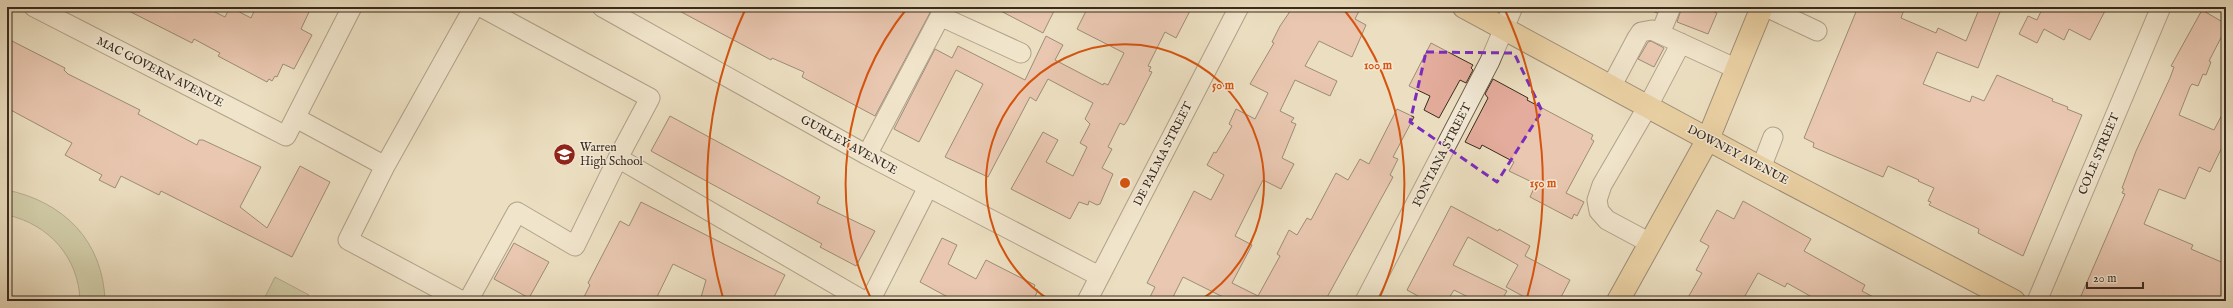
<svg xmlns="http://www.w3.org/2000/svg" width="2233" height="308" font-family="'IM FELL English',serif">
	<rect width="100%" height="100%" fill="#ecdfc1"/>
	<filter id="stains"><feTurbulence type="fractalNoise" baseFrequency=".005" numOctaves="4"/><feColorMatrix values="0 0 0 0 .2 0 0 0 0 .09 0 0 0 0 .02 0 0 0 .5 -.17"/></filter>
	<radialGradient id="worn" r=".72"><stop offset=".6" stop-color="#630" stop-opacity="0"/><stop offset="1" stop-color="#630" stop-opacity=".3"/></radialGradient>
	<path fill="#b5c295" stroke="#77765a" d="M7,190c57,12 96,51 98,111h-25c-1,-43 -31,-77 -73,-86z
		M275,277l34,18 -3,6h-43z"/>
	<path fill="#e4ac9c" stroke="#392a1e" d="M121,7h84l20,10 5,-10 21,11 5,-11h53l-2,4 2,1 -8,17 11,6 -18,34 -11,-5 -6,13 -2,-1 -3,5 -3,-2 -2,3 -49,-26 2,-3 -26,-14 -2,4z
		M672,7h261l-58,109 -73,-39 2,-5 -32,-14 -1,2z
		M993,7h63l-13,26z
		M1088,7h104l-16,31 -11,-6 -17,34 3,1 -2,4 3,1 -25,49 -3,4 -4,-2 -12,24 4,2 -10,19 11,6 -13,30 -3,1 -8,-4 -1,4 -9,-3 -9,17 -59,-30 32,-57 15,8 -12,22 27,14 14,-29 -7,-4 10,-19 -5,-5 8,-16 -45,-24 -12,22 -6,-4 -42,80 -43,-20 38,-73 -27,-14 -37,72 -25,-13 41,-80 17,9 6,-12 67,34 21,-44 17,9 -8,15 48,25 1,-2 4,2 16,-32 -47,-24z
		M1293,7h68l-6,12 11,6 -14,32 -33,-16 -14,25 32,15 -7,15 -35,-16 -15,31 14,7 -3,4 5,2 -14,34 12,6 -13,25 -18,-9 -28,56 17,9 -20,38 26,13 22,-40 -3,-2 12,-24 8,5 10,-17 4,2 25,-47 12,7 12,-21 9,5 28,-55 17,8 -21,40 5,2 -8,16 3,2 -68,124h-101l-1,-4 -40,-20 -12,24h-23l7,-14 -8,-4 47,-92 17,9 13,-25 -17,-10 7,-13 2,1 16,-27 -3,-2 7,-15 19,10 13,-26 -18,-9 24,-41 -2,-1 8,-16z
		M1643,7h16l-2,6z
		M1682,7h21l14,6 -9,21 -31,-12z
		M1858,7h47l-4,11 35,15 2,-5 28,13 14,-34h22l-24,61 -41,-16 -14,32 47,18 2,-6 12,5 13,-26 56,24 -1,2 16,6 -1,2 15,6 -59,141 -45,-23 1,-4 -50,-24 2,-3 -3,-1 6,-13 -16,-7 1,-1 -31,-14 -5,11 -70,-30 1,-4 -10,-5z
		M2043,7h64l-17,33 -21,-11 -5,11 -20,-11 -7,14 -18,-9 9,-18 9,4z
		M2202,10l24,14v4l-17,33 2,1 -5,13 -3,-1 -5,12 -6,-2 -2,3 -11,28 35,15 12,-23v32l-16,33 -11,-5 -14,32 -26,-10 -15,35 49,21 -2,4 35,15v37h-133l-12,-5 44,-102 -3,-1 2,-4 -2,-1 14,-37 34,-73 4,-11 -3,-1z
		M12,41l53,27 -1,2 4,4 72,36 -2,4 59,31 2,-5h4l58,27 -21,40 27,21 33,-62 30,16 -38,75 -131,-66 -2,4 -38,-19 -6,12 -16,-8 3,-5 -37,-20 7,-12 -65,-35v-57z
		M1651,41l13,7 -10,19 -16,-8 10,-17z
		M1431,43l42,22 -2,3 2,2 -7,13 -6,-3 -21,38 -15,-8 6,-14 -21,-10z
		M1493,79l35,19 -1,2 66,35 -2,4 3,2 -28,52 18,9 -7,14 -3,-2 -2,5 -42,-22 6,-13 -27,-13 5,-9 -32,-17 -2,4 -15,-7 23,-44 -3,-4z
		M670,116l150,81 -3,6 58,28 -19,35 -36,-19 2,-3 -171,-93z
		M1743,201l68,38 -7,12 61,34 -3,6 19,10h-62l-32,-18 -2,4 -27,-14 -16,28h-56l16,-28 -6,-3 13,-24 -9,-5 17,-31 17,9z
		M641,202l144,73 -13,26h-72l6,-21 -33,-16 -18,37h-73l8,-16 -2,-2 32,-62 9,5z
		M1451,206l47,25 1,-2 31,17 -5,10 45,24 -11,21h-27l-26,-14 12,-22 -50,-28 -15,28 54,26 -6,10h-25l-22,-11 -7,11h-20l-20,-11z
		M942,238l15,7 -9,19 28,15 10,-19 49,25 -1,3 4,2 -5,11h-78l-35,-19z
		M514,243l35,19 -20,36 -35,-19z"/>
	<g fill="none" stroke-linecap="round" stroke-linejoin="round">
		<defs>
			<path id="minor" d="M34,7l252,129 66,-129
				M602,7l265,148 232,121
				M1766,7l51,24
				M940,16l81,37
				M1660,34l11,-27
				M1611,87l26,-49 4,-6 11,-2 85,39
				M296,118l89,48
				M867,155l78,-148
				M618,158l246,143
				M1761,168l12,-31
				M1650,243l-43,-23 -8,-9 -2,-11 5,-15 46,-79 33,-63
				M462,301l-114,-61 37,-74 89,-159
				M468,301l49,-89 58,34 43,-88 32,-60 -169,-91
				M870,301l58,-114
				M1087,301l152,-294
				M1365,301l125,-240 23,-54
				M2037,301l124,-294"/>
			<path id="major" d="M1464,7l297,161 253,133
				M1618,301l90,-162 54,-132"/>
		</defs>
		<use href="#minor" stroke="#665747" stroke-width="21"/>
		<use href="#major" stroke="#392a1e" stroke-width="24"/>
		<use href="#minor" stroke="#f3ead7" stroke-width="19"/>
		<use href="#major" stroke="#e6c080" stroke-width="22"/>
	</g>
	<path d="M0 0H2233V308H0ZM1426,52l88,1 28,58 -45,71 -87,-60z" fill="#ecdfc1" fill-opacity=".55" fill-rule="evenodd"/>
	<path fill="none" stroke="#7b2cbf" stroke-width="3" stroke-dasharray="8 5" stroke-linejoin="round" d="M1426,52l88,1 28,58 -45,71 -87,-60z"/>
	<g fill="none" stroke="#d6540e" stroke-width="2">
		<path d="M1051 301A139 139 0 1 1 1199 301"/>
		<path d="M872 301A279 279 0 0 1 908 7M1342 7A279 279 0 0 1 1378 301"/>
		<path d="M723 298A418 418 0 0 1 745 10M1505 10A418 418 0 0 1 1527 298"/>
	</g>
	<defs>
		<symbol id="school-disc" viewBox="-11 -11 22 22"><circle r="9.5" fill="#8f2418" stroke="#f3ead7"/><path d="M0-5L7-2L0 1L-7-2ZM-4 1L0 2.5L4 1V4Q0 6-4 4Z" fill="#fff"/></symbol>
	</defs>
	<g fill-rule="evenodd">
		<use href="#school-disc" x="552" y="142" width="25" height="25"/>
	</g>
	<g text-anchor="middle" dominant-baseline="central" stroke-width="3" stroke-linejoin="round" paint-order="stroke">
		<g font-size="12" fill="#392a1e" stroke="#f3ead7">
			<text transform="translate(160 72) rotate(27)">MAC GOVERN AVENUE</text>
			<text transform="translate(849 145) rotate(29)">GURLEY AVENUE</text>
			<text transform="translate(1163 154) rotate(-63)">DE PALMA STREET</text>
			<text transform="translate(2099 154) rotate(-67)">COLE STREET</text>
			<text transform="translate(1442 155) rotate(-63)">FONTANA STREET</text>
			<text transform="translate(1738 155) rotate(28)">DOWNEY AVENUE</text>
		</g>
		<g font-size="12" fill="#392a1e" stroke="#f3ead7" text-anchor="start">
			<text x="580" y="147">Warren<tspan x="580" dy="14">High School</tspan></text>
		</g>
	</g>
	<circle cx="1125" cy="183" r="6" fill="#d6540e" stroke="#f3ead7" stroke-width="2"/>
	<g font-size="12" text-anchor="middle" font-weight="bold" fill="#d6540e" stroke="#f3ead7" stroke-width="3" stroke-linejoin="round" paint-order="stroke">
		<text x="1378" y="69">100 m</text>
		<text x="1223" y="89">50 m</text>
		<text x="1543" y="187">150 m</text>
	</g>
	<rect width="2233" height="308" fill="none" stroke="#ecdfc1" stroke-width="24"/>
	<rect x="8" y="8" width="2217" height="292" fill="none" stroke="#392a1e" stroke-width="2"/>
	<rect x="12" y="12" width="2209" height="284" fill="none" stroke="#392a1e"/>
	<path d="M2087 282v6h56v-6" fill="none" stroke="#392a1e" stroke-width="2"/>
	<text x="2093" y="282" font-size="12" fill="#392a1e" stroke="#f3ead7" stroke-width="3" paint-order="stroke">20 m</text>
	<rect width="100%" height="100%" filter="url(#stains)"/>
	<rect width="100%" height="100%" fill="url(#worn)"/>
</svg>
